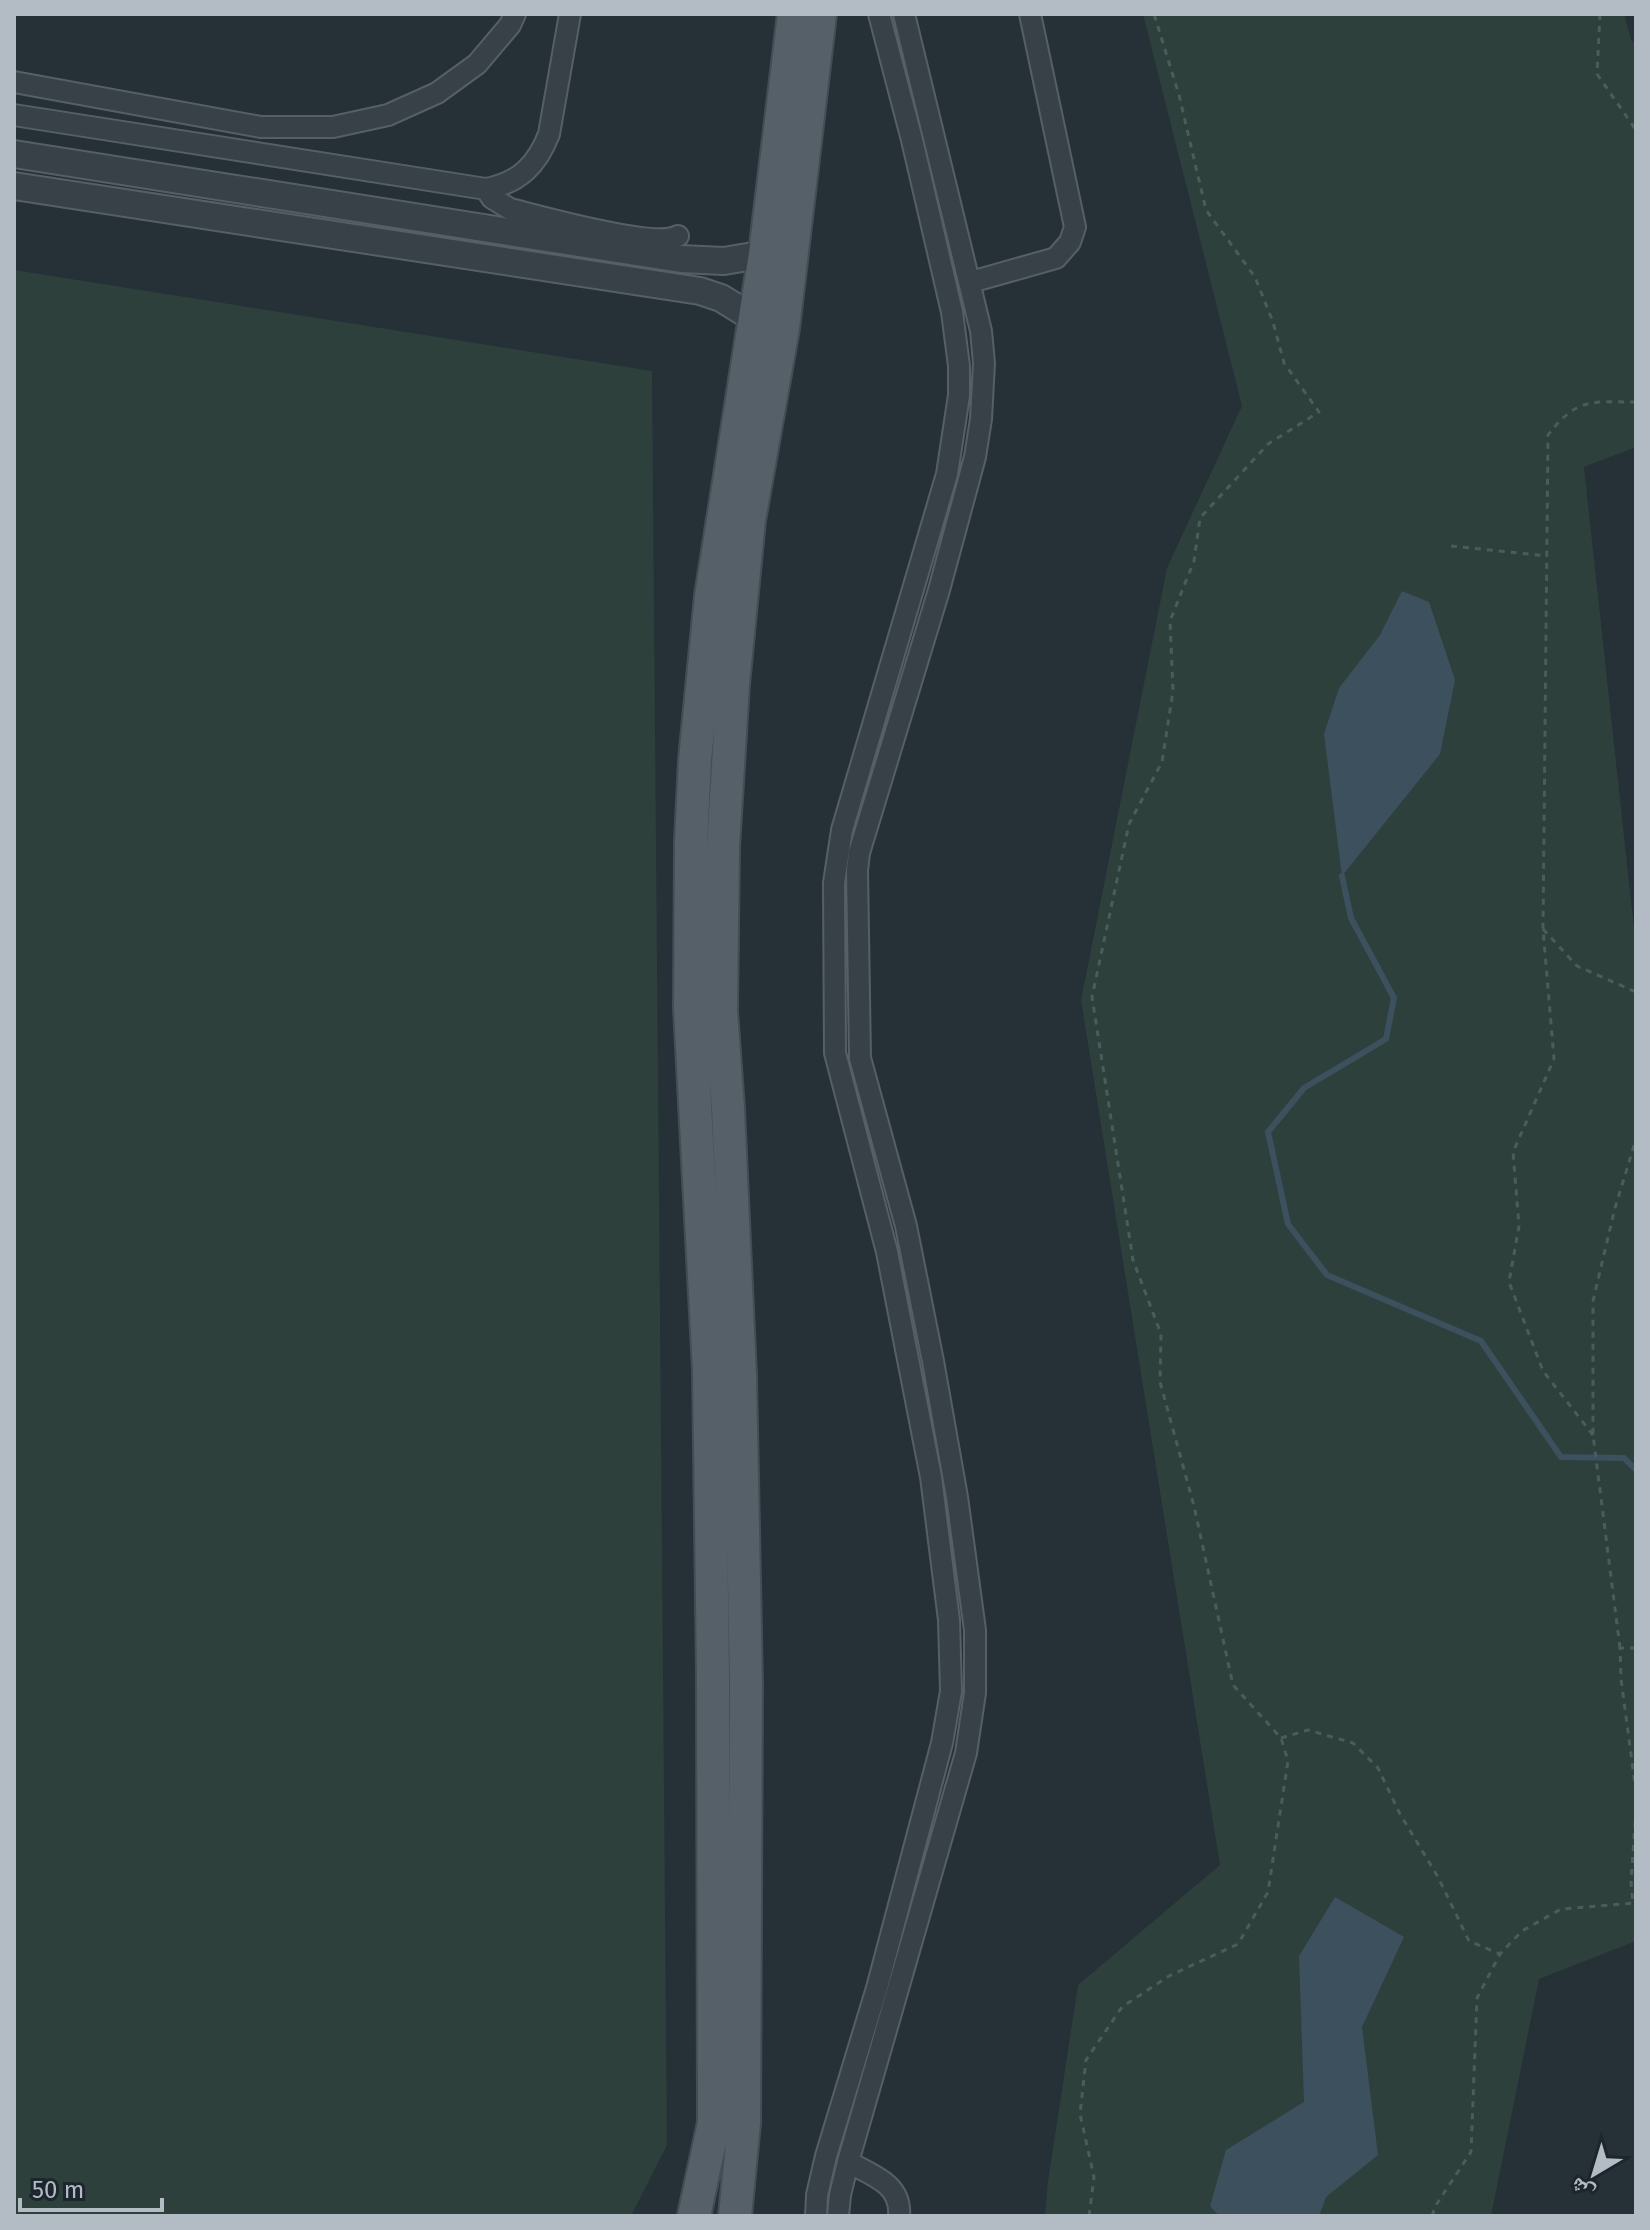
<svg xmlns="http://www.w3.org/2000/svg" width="1650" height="2230" font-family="'Fira Sans','Noto Naskh Arabic',sans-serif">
	<rect width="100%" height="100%" fill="#253037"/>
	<path fill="#2d403c" d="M1143,14h481l7,25 5,6v402l-52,20 52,480v994l-97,38 -48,237h-446l3,-35 30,-196 142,-120 -139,-865 86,-432 75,-162z
		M14,270l638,101 15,1774 -36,71h-617z"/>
	<path fill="#3d505e" d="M1402,591l27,11 26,78 -15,74 -98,122 -18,-142 15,-46 41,-53z
		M1335,1897l69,40 -42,90 16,128 -52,42 -7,19h-100l-9,-10 16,-56 78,-48 -5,-146z"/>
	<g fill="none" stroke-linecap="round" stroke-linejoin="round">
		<path stroke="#3d505e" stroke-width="6" d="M1342,876l9,42 43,80 -8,41 -82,49 -36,44 20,92 39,51 154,66 80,116 63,1 12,12"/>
		<defs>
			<path id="minor" d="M14,82l247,45h72l55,-12 49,-22 40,-29 33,-39 5,-11
				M14,115l472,74c33,-6 51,-24 63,-55l21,-120
				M486,189l6,9 18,11c33,8 143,40 168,27
				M971,282l85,-24 14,-16 5,-15 -45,-213
				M848,2162c24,13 54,22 51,54
				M816,2216l1,-21 9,-39 51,-168 65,-245 9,-52 -2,-71 -18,-143 -44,-225 -52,-199 -1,-170 8,-53 105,-356 12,-79v-29l-7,-54 -40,-172 -33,-126
				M838,2216l2,-21 8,-33 118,-409 9,-60v-63l-18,-133 -24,-136 -27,-135 -46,-168 -3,-188 2,-17 80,-263 36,-133 6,-38 3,-56 -3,-32 -77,-317"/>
			<path id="tertiary" d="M14,154l667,105 43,2 41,-7
				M14,186l686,105 21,7 34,21"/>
			<path id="primary" d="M694,2216l20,-93 -1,-448 -4,-305 -19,-362 1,-166 4,-82 16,-164 54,-342 29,-240
				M735,2216l9,-93 2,-439 -6,-308 -12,-267 -7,-98 2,-164 10,-163 16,-164 34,-192 37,-314"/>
		</defs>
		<use href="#minor" stroke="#565f66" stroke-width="24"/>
		<use href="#tertiary" stroke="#565f66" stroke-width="30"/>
		<use href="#primary" stroke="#444d54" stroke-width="36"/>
		<path stroke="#4b5c5c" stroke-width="3" stroke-dasharray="6 6" stroke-linecap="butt" d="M1600,14l-3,60 39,56
			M1451,546l96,10
			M1543,929l34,37 59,26
			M1593,1435l-50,-64 -34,-89 10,-56 -6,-74 41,-93 -11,-130 5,-494c29,-38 44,-33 88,-33
			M1620,1648l-27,-213v-134l22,-93 21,-69
			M1636,1648h-16l1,31 15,113
			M1281,1738l27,-8 45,13 25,25 22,46 38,63 31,64 31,13
			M1089,2216l5,-39 -14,-63 6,-54 36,-53 47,-31 69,-32 30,-52 20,-131 -7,-23 -48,-53 -39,-179 -34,-124 1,-48 -28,-74 -41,-263 37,-173 33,-62 11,-71 -3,-70 24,-60 6,-43 68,-74 51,-32 -35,-49 -11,-41 -18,-45 -49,-67 -27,-115 -25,-81
			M1432,2216l4,-11 35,-53 6,-154 23,-44 22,-23 39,-22 72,-6 -2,-21 5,-73"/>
		<use href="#minor" stroke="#384148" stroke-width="20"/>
		<use href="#tertiary" stroke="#384148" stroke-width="26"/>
		<use href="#primary" stroke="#566068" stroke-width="32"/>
	</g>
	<rect width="1650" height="2230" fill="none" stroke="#b3bcc4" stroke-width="32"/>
	<g transform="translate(1594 2174) rotate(218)" stroke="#1d262d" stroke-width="6" paint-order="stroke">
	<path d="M0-6L14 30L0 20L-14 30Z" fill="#b3bcc4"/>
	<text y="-12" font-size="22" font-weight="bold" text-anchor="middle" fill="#b3bcc4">ش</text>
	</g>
	<path d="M20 2198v12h142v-12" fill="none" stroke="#b3bcc4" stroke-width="4"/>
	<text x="32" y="2198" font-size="24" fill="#b3bcc4" stroke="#1d262d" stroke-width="6" paint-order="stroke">50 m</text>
</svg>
